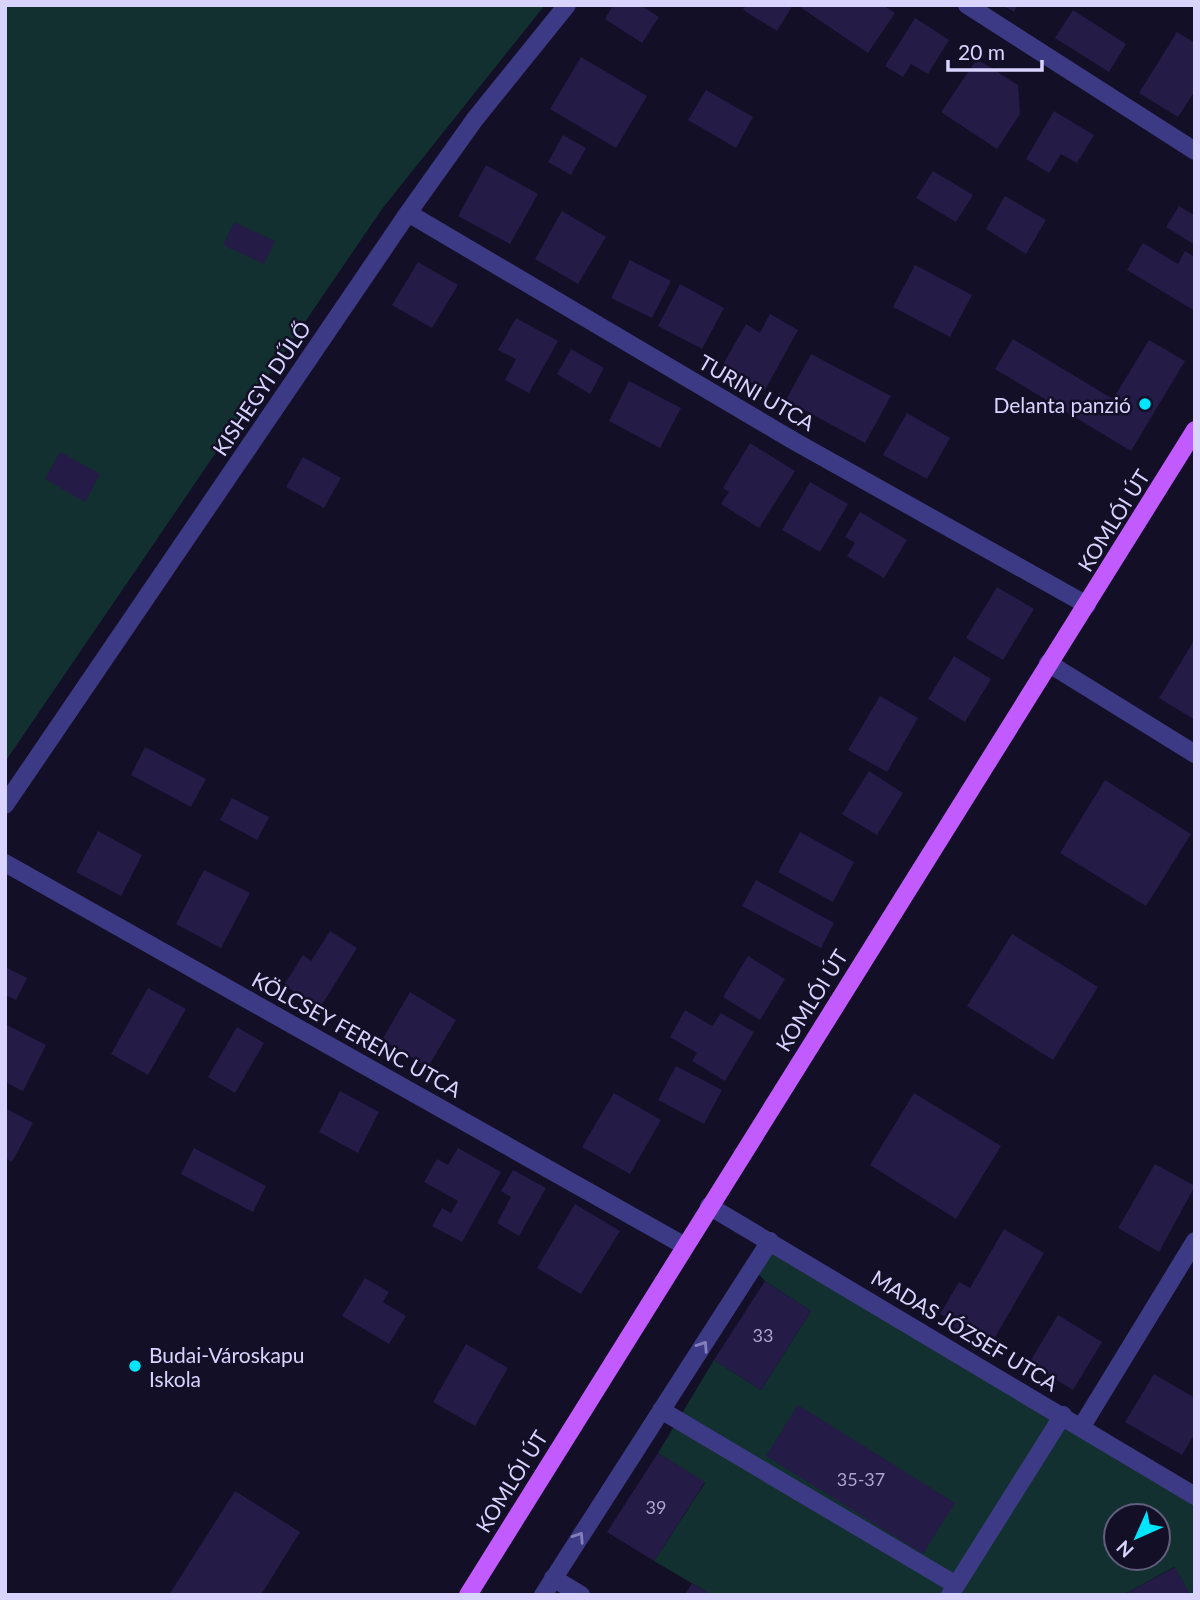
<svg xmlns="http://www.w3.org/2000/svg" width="1200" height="1600" font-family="Lato,sans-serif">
	<rect width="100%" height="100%" fill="#130f26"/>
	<path fill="#12302f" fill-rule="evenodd" d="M5,5h540l-163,204 -377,553z
		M770,1241l425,255v99h-5l-16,-28 -51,28h-411l-58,-34 51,-78 -47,-30 56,-93 47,30 50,-79 -46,-30 -12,-13zM1116,1516h42v42h-42z"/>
	<path fill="#241b47" d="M613,5h27l19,12 -17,26 -37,-24z
		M746,5h47l-16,26 -34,-21z
		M797,5h86l12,8 -27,40z
		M1003,5h15l-4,7z
		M1073,10l53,34 -17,28 -54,-34z
		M915,18l34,22 -21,34 -17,-10 -8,13 -18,-11z
		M1177,32l18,11v48l-17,26 -39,-24z
		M581,57l66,39 -31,52 -66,-39z
		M977,59l41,26 2,29 -23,35 -56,-37z
		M706,90l47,27 -17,31 -48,-28z
		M1054,111l40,24 -17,28 -16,-9 -12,19 -23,-14z
		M563,135l23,13 -15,27 -23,-13z
		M486,165l52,29 -28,50 -52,-28z
		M933,171l40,24 -17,27 -40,-24z
		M1005,196l41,24 -20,34 -40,-25z
		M1179,206l16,10v29l-29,-18z
		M562,211l44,26 -28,47 -43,-25z
		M234,222l41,19 -11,23 -41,-19z
		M1143,243l35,21 7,-13 10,6v54l-68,-41z
		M630,260l41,21 -19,37 -41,-20z
		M418,262l40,23 -26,43 -40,-23z
		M915,265l57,30 -22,42 -57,-30z
		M680,284l44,24 -22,41 -44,-23z
		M770,314l28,16 -33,60 -43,-24 24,-42 14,9z
		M516,318l42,23 -29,52 -24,-13 11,-21 -18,-9z
		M1013,339l100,60 36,-59 36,21 -54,90 -136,-82z
		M571,349l33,19 -14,26 -33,-20z
		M811,354l80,42 -26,47 -79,-43z
		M629,381l52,27 -21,40 -51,-27z
		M907,413l43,25 -23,41 -44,-24z
		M750,443l45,28 -36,57 -38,-24 8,-12 -6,-4z
		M60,452l40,22 -15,28 -40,-23z
		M303,457l38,21 -17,30 -38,-21z
		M810,482l38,22 -28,48 -38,-22z
		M860,512l47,28 -23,38 -37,-22 8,-13 -10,-6z
		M997,587l37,22 -31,51 -37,-22z
		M1195,639v81l-36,-22z
		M954,656l37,23 -26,43 -37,-23z
		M880,696l38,22 -31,54 -39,-22z
		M145,747l61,32 -15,28 -60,-32z
		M869,771l34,22 -26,42 -35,-21z
		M1105,780l86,54 -45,72 -86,-53z
		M232,798l37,19 -12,23 -37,-20z
		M98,831l44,24 -21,41 -45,-24z
		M800,832l54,30 -21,40 -55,-30z
		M204,870l46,23 -29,55 -45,-24z
		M756,880l78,43 -13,25 -79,-42z
		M330,931l27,17 -37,60 -36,-23 19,-30 8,6z
		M1012,934l86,53 -45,73 -86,-54z
		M748,956l37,23 -25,41 -37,-23z
		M5,967l22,11 -11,22 -11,-5z
		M148,988l38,21 -38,66 -37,-21z
		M410,992l46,28 -28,47 -46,-27z
		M685,1010l27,16 9,-13 33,19 -29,49 -33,-20 5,-8 -27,-16z
		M5,1024l41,21 -23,46 -18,-9z
		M237,1027l27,16 -29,50 -27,-16z
		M676,1066l46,24 -18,34 -46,-24z
		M340,1091l39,21 -21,41 -39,-21z
		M614,1093l47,27 -31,54 -48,-27z
		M914,1093l87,53 -45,73 -86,-54z
		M5,1108l28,15 -21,39 -7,-4z
		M194,1148l72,38 -13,26 -72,-38z
		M458,1148l43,24 -39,70 -30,-16 10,-18 9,5 7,-12 -34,-19 13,-23 11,6z
		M1155,1164l40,22 -36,66 -41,-24z
		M513,1170l33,18 -27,48 -22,-13 14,-26 -10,-6z
		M575,1204l45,27 -39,63 -44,-26z
		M1004,1229l40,24 -53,91 -17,-11 -3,4 -18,-10 3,-4 -16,-9 19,-32 11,6z
		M365,1278l24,14 -6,10 23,14 -17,28 -47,-28z
		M765,1281l46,30 -50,79 -47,-30z
		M1058,1315l44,27 -29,48 -44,-27z
		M466,1344l42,24 -33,58 -42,-24z
		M1154,1374l41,24v35l-13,22 -57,-33z
		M798,1405l157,98 -32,51 -157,-98z
		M658,1453l47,29 -51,79 -47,-29z
		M235,1491l65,41 -39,63h-92z
		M1175,1567l15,28h-67z
		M692,1583l20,12h-27z"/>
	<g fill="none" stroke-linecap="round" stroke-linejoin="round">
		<path stroke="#3d3a85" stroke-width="18" d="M950,1595l113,-180"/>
		<path stroke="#3d3a85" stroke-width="18" d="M967,5l228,146
			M408,213l386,228 293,164
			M1048,663l147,91
			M5,805l403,-592 67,-94 92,-114
			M5,863l680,383
			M709,1206l486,290
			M661,1410l295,175
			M1082,1426l113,-185
			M553,1578l28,17
			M543,1595l227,-354"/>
		<path stroke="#c25bff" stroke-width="18" d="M468,1595l727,-1165"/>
	</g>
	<defs><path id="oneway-chevron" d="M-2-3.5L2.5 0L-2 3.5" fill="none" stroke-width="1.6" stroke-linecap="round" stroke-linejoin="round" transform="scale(1.75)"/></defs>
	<g stroke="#837fbc">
		<use href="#oneway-chevron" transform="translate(703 1346) rotate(-57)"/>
		<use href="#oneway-chevron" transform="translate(579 1537) rotate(-57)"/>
	</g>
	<g fill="#00e5ff" stroke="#130f26" stroke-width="2.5">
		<circle cx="1145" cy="404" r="7"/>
		<circle cx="135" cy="1366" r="7"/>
	</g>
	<g text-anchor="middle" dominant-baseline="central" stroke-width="5" stroke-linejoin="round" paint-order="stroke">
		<g font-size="18" fill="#aca6d1">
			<text x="763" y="1335">33</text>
			<text x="861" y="1479">35-37</text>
			<text x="656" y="1507">39</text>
		</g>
		<g font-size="21" fill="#d9d4ff" stroke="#130f26">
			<text transform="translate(261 388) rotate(-56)">KISHEGYI DŰLŐ</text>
			<text transform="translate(757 392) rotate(30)">TURINI UTCA</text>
			<text transform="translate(1113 520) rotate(-58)">KOMLÓI ÚT</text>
			<text transform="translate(811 1000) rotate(-58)">KOMLÓI ÚT</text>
			<text transform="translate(357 1034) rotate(29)">KÖLCSEY FERENC UTCA</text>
			<text transform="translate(965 1330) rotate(31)">MADAS JÓZSEF UTCA</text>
			<text transform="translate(511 1481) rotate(-58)">KOMLÓI ÚT</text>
		</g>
		<g font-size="21" fill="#d9d4ff" stroke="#130f26" text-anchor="end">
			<text x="1131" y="404">Delanta panzió</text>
			<text x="149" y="1354" text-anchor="start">Budai-Városkapu<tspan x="149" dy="24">Iskola</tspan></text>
		</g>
	</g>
	<rect width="1200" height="1600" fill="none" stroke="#d9d4ff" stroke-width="14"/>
	<g transform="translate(1137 1537) rotate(225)"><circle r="33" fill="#130f26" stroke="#625e7d" stroke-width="2"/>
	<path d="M0-5L12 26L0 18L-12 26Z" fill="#00e5ff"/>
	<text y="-10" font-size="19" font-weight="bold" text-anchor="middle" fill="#d9d4ff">N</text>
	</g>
	<path d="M948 60v10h94v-10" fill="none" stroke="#d9d4ff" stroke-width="3.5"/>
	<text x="958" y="60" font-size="21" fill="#d9d4ff" stroke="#130f26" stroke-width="5" paint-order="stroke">20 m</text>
</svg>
